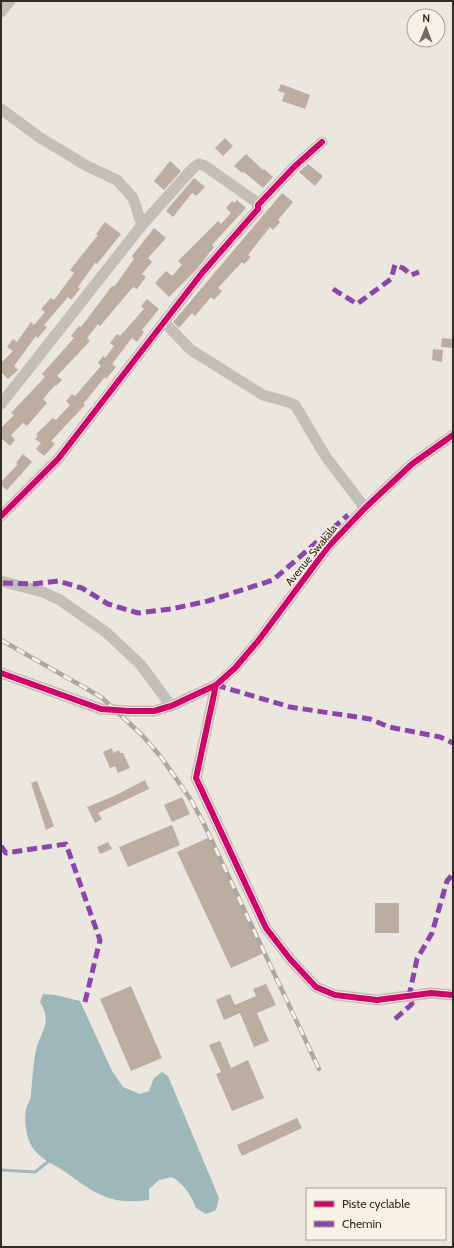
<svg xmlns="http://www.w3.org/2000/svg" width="454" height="1248" font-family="Cabin,sans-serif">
	<rect width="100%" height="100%" fill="#ebe6de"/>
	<path fill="#9cb8ba" d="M43,994l12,1 25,6 32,70 11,16 17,7 9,-3 5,-13 8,-6 6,4 51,122 -3,12 -10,4 -10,-6c-5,-13 -12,-24 -24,-31l-13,3 -10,9v11c-34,5 -51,-4 -78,-24 -12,-10 -30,-15 -39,-29 -6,-10 -9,-29 -5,-41 1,-3 4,-7 4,-11 1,-15 2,-30 5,-45 5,-20 17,-27 4,-48z"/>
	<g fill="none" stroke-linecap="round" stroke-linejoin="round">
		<path stroke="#9cb8ba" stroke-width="3" d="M1,1170l34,2 14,-11"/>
	</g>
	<path fill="#bdaca0" d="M281,84l29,11 -5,14 -23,-8 3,-8 -7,-2z
		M225,138l8,8 -10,10 -8,-8z
		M246,154l17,16 1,-1 9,8 -10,11 -19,-16 -2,1 -8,-7z
		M170,161l11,10 -17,19 -10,-9z
		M308,164l15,12 -8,10 -16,-14z
		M194,178l11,9 -9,9 -4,-3 -19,24 -7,-6z
		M282,193l11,9 -15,18 2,2 -7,8 -3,-3 -22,28 3,2 -7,7 -2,-2 -24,26 4,3 -8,9 -3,-3 -16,19 -3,-3 -13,15 -6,-6z
		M237,200l9,8 -34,37 2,2 -18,23 -27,27 -14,-14 11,-12 6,5 10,-11 -4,-4 40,-40 3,3 10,-11 -5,-5 6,-7 2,2z
		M105,222l16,12 -24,30 -2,-1 -17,24 2,2 -9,11 -3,-3 -24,28 3,2 -9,11 -2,-2 -22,30 4,4 -10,9 -7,-7v-9l12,-12 -6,-4 6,-8 4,3 14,-20 3,3 11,-13 -4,-3 10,-11 3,2 20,-27 -4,-3 28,-35 -2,-1z
		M154,228l12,10 -18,20 4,4 -10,12 4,3 -9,12 -4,-2 -33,39 -2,-2 -11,14 3,3 -33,35 5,4 -6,6 -1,-1 -12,14 4,4 -20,23 -4,-3 -12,12 4,5 -5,6 -9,-8v-10l13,-13 -3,-2 34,-36 -3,-3 32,-36 -3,-2 8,-10 2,1 31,-41 2,1 20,-28 -2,-3z
		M147,299l12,10 -17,21 2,2 -7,10 -5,-4 -20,26 4,3 -10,12 -1,-2 -22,27 2,1 -34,36 4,3 -11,12 -8,-7 5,-6 -6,-4 3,-3 -2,-2 17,-16 3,2 14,-15 -4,-4 6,-7 3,2 26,-30 -3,-3 5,-7 2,2 9,-12 -4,-3 7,-9 3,2 24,-27 -3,-3z
		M442,338l11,1v9l-12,-1z
		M433,349l10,1 -1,12 -10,-2z
		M23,454l9,8 -25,28 -6,-5v-3l17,-18 -2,-1z
		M112,748l1,5 6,-3 1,3h3l7,15 -12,5 -3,-7 -5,2 -7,-16z
		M145,780l4,9 -51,24 4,6 -7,4 -8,-16 27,-11z
		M37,781l17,45 -8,4 -15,-47z
		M182,797l8,17 -18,8 -8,-17z
		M172,825l8,20 -52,22 -9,-20z
		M210,837l54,116 -33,15 -54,-116z
		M108,842l4,7 -12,5 -3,-7z
		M375,903h24v30h-24z
		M266,984l10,21 -19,8 12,28 -15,6 -14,-34 -16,7 -8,-20 14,-6 5,11 21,-9 -3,-7z
		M131,986l31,72 -31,13 -31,-72z
		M220,1041l11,27 17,-8 16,38 -32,13 -16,-37 5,-2 -12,-27z
		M297,1118l5,10 -60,28 -5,-11z"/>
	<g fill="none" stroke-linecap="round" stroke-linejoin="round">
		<path stroke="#c3beb8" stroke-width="11" d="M1,12l9,-11
			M1,109l38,28 48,29 30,14 16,18 9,27
			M164,322l27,28 72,45 25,7 7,3 31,52 39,51
			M1,404l141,-179 51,-57 6,-4 6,2 50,35 3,4
			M1,516l57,-57 144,-186 56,-64v-4l36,-38 28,-25
			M1,581l42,11 17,8 47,33 34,32 30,41
			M1,673l100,36 28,2h25l17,-5 45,-21 19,-17 23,-27 70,-94 37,-39 47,-44 41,-29
			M216,685l-20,93 70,150 24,31 26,28 19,8 42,5 54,-7 22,2"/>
		<defs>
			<path id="rail" d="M1,640l100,57 41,38 19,22 30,43 13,24 115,245"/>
		</defs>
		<use href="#rail" stroke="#aba7a2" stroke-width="4.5"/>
		<use href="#rail" stroke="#f8f1e5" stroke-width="3" stroke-dasharray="9" stroke-linecap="butt"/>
		<path stroke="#8e44ad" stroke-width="5" stroke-dasharray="10 5" stroke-linecap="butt" d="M333,289l24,15 34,-25 4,-14 8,3 8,7 8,-3
			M3,583l30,1 25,-3 24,7 26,16 30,9 33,-4 37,-8 65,-21 75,-65
			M216,685l74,22 80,12 19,8 51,10 13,6
			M1,846l5,7 60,-9 34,96 -15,62
			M395,1019l17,-15 -3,-8 8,-37 15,-26 15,-52 6,-7"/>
		<defs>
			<path id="cycleway" d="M1,516l57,-57 144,-186 56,-64v-4l36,-38 28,-25
				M1,673l100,36 28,2h25l17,-5 45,-21 19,-17 23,-27 70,-94 37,-39 47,-44 41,-29
				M216,685l-20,93 70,150 24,31 26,28 19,8 42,5 54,-7 22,2"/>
		</defs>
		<use href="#cycleway" stroke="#f8f1e5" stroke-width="8"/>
		<use href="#cycleway" stroke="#d6006c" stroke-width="6"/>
	</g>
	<g text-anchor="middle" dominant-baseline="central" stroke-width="3.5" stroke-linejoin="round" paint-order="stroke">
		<g font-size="11" fill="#332c26" stroke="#f8f1e5">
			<text transform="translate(311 555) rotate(-51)">Avenue Swakala</text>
		</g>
	</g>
	<rect width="454" height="1248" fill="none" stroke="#332c26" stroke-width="4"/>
	<rect x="306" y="1188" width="140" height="52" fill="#f8f1e5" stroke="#a9a299"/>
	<rect x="314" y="1201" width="20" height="6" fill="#d6006c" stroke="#a9a299"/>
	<text x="342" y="1208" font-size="12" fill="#332c26">Piste cyclable</text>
	<rect x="314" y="1221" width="20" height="6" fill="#8e44ad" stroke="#a9a299"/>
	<text x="342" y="1228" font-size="12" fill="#332c26">Chemin</text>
	<g transform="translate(426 28) rotate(1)"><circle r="19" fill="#f8f1e5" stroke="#a9a299"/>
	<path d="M0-3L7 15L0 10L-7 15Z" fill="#736d66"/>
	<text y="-6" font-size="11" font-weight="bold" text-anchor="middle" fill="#332c26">N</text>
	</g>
</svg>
